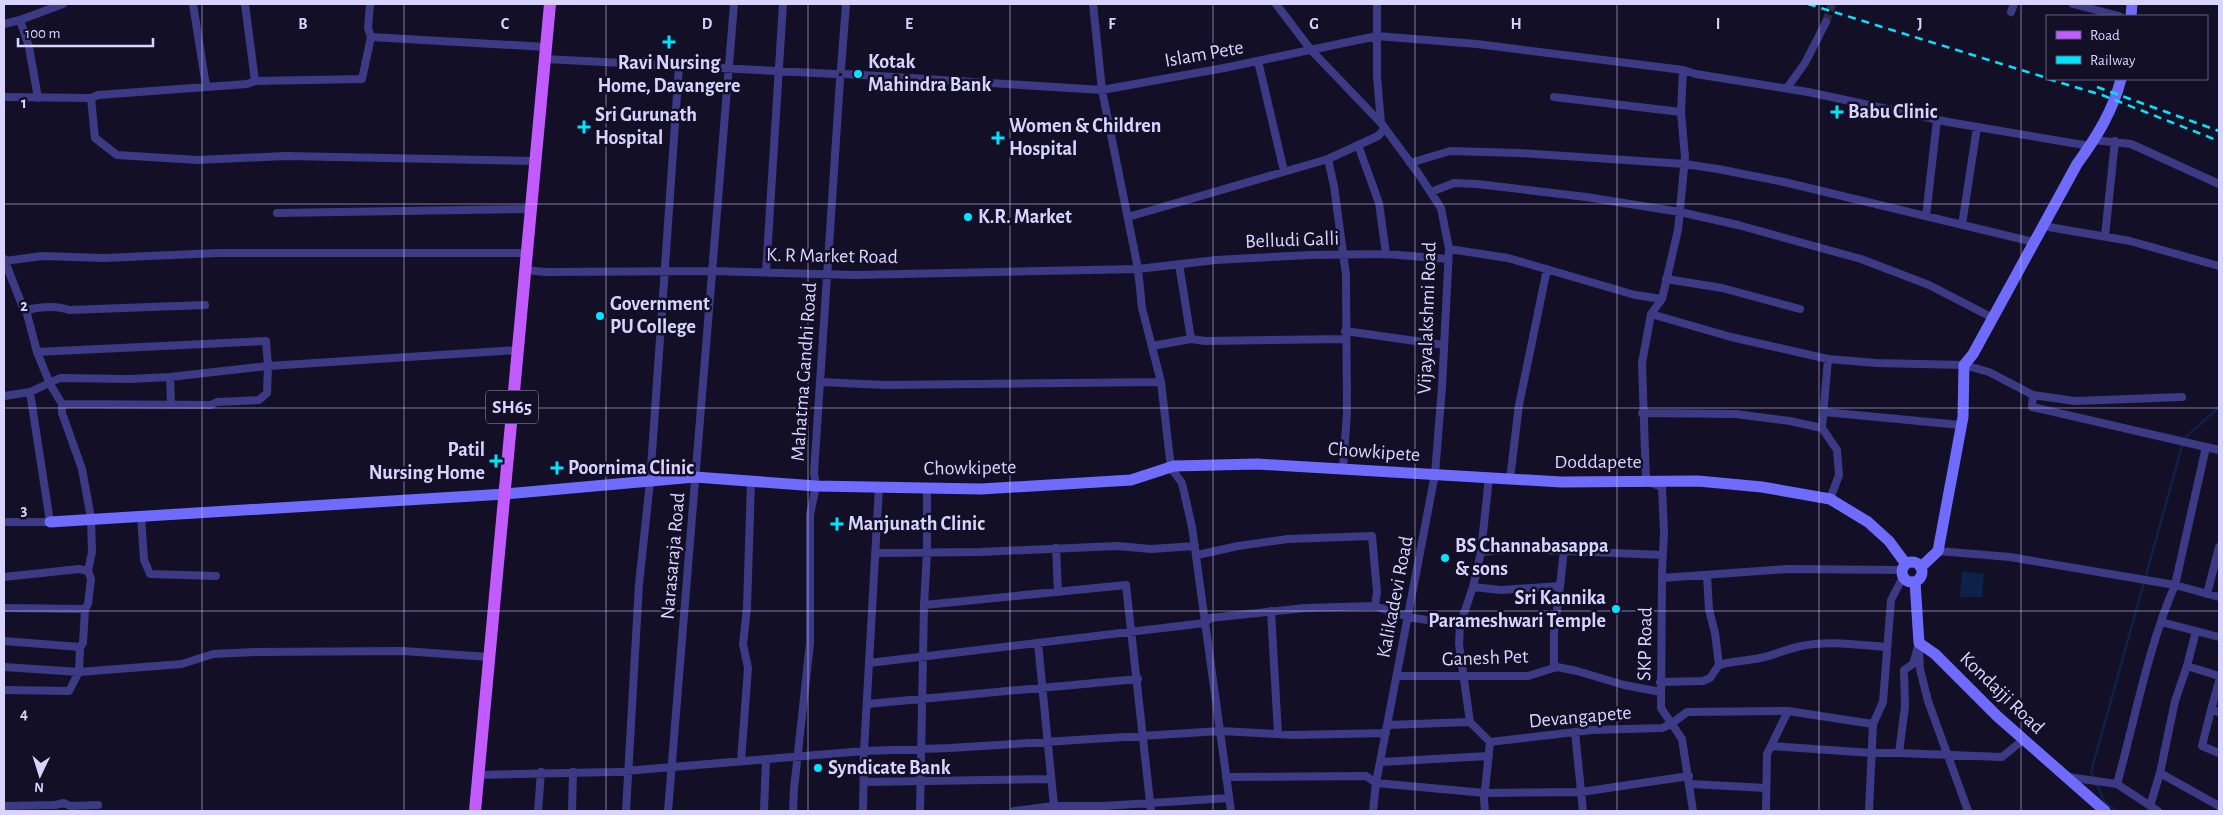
<svg xmlns="http://www.w3.org/2000/svg" width="2223" height="815" font-family="'Alegreya Sans',sans-serif">
	<rect width="100%" height="100%" fill="#130f26"/>
	<path fill="#0c2248" d="M1962,571l22,3 -2,23h-22z"/>
	<g fill="none" stroke-linecap="round" stroke-linejoin="round">
		<path stroke="#0c2248" stroke-width="2.5" d="M2094,778l-3,-6 93,-333 35,-32
			M2096,783l9,20 12,8"/>
		<path stroke="#312d47" stroke-width="8" stroke-dasharray="8 4" stroke-linecap="butt" d="M1826,22l6,-18"/>
		<path stroke="#3d3a85" stroke-width="8" d="M193,4l13,82
			M245,4l10,77
			M1093,4l9,86 36,179 4,39 19,74 10,86 11,15 10,44 39,284
			M1276,4l35,46 70,73 37,50 23,35 8,41 -7,138 -7,87 -59,309 -3,28
			M1377,4v73l4,46
			M2073,4l46,12
			M2011,12l3,-8
			M20,20l9,27 9,51
			M4,24l16,-4 43,-16
			M371,37l175,10
			M545,59l290,15
			M1258,61l26,110
			M841,69l5,-65
			M1683,70l-2,42 4,45 -7,73 -16,69 -11,15 -9,49 4,118 16,6 2,45 -2,40 -1,136 21,31 11,72
			M846,74l256,16 122,-22 153,-32 100,8 206,26 13,4 112,18 140,30 142,24
			M1787,88l18,-25 21,-41
			M4,97l87,1 7,-3 149,-11 8,-3 107,-2 9,-42 -3,-9 2,-24
			M1554,97l127,15
			M91,98l4,40 22,17 81,5 88,-4 249,5
			M2094,140l37,4 88,40
			M1358,145l21,58 7,51
			M1328,159l6,27 12,89 1,138 -4,55
			M1410,163l40,-12 69,2 166,11 33,5 66,13 250,60
			M1431,192l23,-9 23,1 109,13 94,15 58,13 123,34 68,26 64,33
			M277,213l254,-4
			M1926,216l11,-96
			M1128,217l200,-58 50,-23 7,-8
			M1962,225l15,-98
			M2043,226l87,15 89,25
			M2105,236l10,-95
			M1449,249l59,9 127,37 27,4
			M4,259l18,46 4,5 11,42 13,32 12,20v9l20,56 9,49 1,34 -4,19 3,8 -3,25 -3,5 -2,34 -3,4 -1,25 -10,19 -65,-1
			M5,261l37,-5 62,2 114,-5h309
			M1179,264l12,75
			M525,270l21,2 166,-1 143,4 283,-6 78,-9 93,-5 77,-1 62,5
			M766,272l17,-268
			M1666,279l56,9 78,21
			M26,310c13,-3 30,-5 43,0l136,-5
			M1651,314l80,23 97,22 48,4 88,2 25,7 44,23
			M1345,331l99,14
			M1152,346l39,-7 14,2 141,-2
			M37,352l229,-11 2,25 -1,27 -8,7 -42,2 -6,3 -149,-1
			M1828,359l-6,69 15,22 2,25 -9,24
			M170,377l1,28
			M821,382l64,3 276,-3
			M4,396l26,-4 30,-14 71,1 39,-2 98,-11 250,-16
			M2182,397l-107,4 -42,-6 -1,12 187,43
			M1824,412l137,13
			M1642,413l94,1 54,7 32,7
			M1510,479l9,-74 28,-136
			M879,487l-15,264 86,-3 271,-17 73,4 92,-2
			M141,516l3,44 6,14 66,2
			M4,522h46l-20,-130
			M1056,548l2,44
			M1938,551l72,6 165,28 44,12
			M1481,552l8,-75
			M876,553l105,-1 136,-6 34,3 44,-3
			M1197,555l41,-9 50,-7 84,-3 5,56 -2,14
			M1707,575l2,35 6,23 4,32
			M4,577l75,-8 9,2
			M1662,578l125,-9 115,1
			M1473,587l28,3 59,-4 4,-36
			M2207,594l12,-47
			M924,605l3,-53v-64
			M4,608l81,1
			M1271,611l7,123
			M1460,625l13,-38 8,-35 36,-3 146,6
			M2196,631l23,6
			M4,641l76,6
			M1038,643l16,163h50l125,-8
			M1919,651l1,18 8,32 40,110
			M869,663l336,-40 5,-5 95,-10 70,-2 33,11 52,8 -1,19 11,78 20,20 -6,58 1,11
			M2187,666l32,10
			M4,667l75,5 103,-8 31,-10 42,-2 148,-1 86,6
			M1554,668v-35l6,-47
			M1397,676h131l29,-9 20,4 47,14 37,7
			M1660,682l43,-1 7,-3 9,-13c13,-4 27,-4 41,-7 14,-3 27,-9 41,-12 27,-6 58,-1 85,1
			M867,704l271,-25
			M2211,710l8,-29
			M2219,712l-8,-2 -9,36 17,7
			M1387,725l83,-3
			M1575,732l8,79
			M1490,742l102,-12 70,-2 9,-4 16,-12 101,-1 85,13
			M1771,746l17,-35
			M1899,753l103,4 21,-17
			M741,761l7,-93 -5,-24 4,-36 4,-127
			M1381,762l108,-6
			M2160,773l59,33
			M479,775l134,-3 251,-21 -1,60
			M1226,777l140,-1 10,7 109,10 96,-1 108,-16
			M2068,777l49,7
			M864,782l187,-3
			M1690,784l76,4
			M4,806l51,-1 9,-2 6,3 28,-1
			M2150,806l10,-33 15,-72 12,-35 9,-35 -35,-9
			M538,811l3,-39
			M572,811l1,-39
			M626,811l13,-227 11,-102 29,-416
			M668,811l66,-807
			M764,811l2,-52
			M793,811l1,-22 16,-146v-128l6,-29 -2,-13 26,-393
			M920,811l4,-206 202,-20 25,226
			M1014,811l40,-5
			M1766,811l1,-57 4,-8 101,7h27l6,-47 -1,-36 9,-6 6,-21
			M1869,811l4,-87 10,-22 8,-102 12,-23
			M2158,811l-41,-27c18,-65 31,-137 58,-199l31,-138"/>
		<path stroke="#6f6bff" stroke-width="11" d="M2131,16l1,-12
			M50,522l455,-28 190,-17 121,9 165,3 150,-9 43,-14 83,-2 304,18 137,-1 64,6 68,12 38,23 21,19 17,23
			M1902 572a10 10 0 1 1 20 0a10 10 0 1 1-20 0Z
			M1921,567l17,-16 25,-134 1,-52 9,-11 104,-190c19,-26 36,-53 44,-85
			M1915,582l4,61 16,11 62,62 108,95"/>
		<path stroke="#c25bff" stroke-width="12" d="M475,811l75,-807"/>
		<path stroke="#00e5ff" stroke-width="2.5" stroke-dasharray="8 6" stroke-linecap="butt" d="M1808,4l239,74
			M2048,79l54,16 117,46
			M2097,87l122,44"/>
	</g>
	<path fill="none" stroke="#d9d4ff" stroke-width="1" stroke-opacity="0.55" d="M202,4v807M404,4v807M606,4v807M808,4v807M1010,4v807M1213,4v807M1415,4v807M1617,4v807M1819,4v807M2021,4v807M4,204h2215M4,408h2215M4,611h2215"/>
	<g fill="#00e5ff" stroke="#130f26" stroke-width="2">
		<path d="M666.5 34.5h5v5h5v5h-5v5h-5v-5h-5v-5h5z"/>
		<circle cx="858" cy="74" r="5"/>
		<path d="M1834.5 104.5h5v5h5v5h-5v5h-5v-5h-5v-5h5z"/>
		<path d="M581.5 119.5h5v5h5v5h-5v5h-5v-5h-5v-5h5z"/>
		<path d="M995.5 130.5h5v5h5v5h-5v5h-5v-5h-5v-5h5z"/>
		<circle cx="968" cy="217" r="5"/>
		<circle cx="600" cy="316" r="5"/>
		<path d="M493.5 453.5h5v5h5v5h-5v5h-5v-5h-5v-5h5z"/>
		<path d="M554.5 460.5h5v5h5v5h-5v5h-5v-5h-5v-5h5z"/>
		<path d="M834.5 516.5h5v5h5v5h-5v5h-5v-5h-5v-5h5z"/>
		<circle cx="1445" cy="558" r="5"/>
		<circle cx="1616" cy="609" r="5"/>
		<circle cx="818" cy="768" r="5"/>
	</g>
	<g text-anchor="middle" dominant-baseline="central" stroke-width="5" stroke-linejoin="round" paint-order="stroke">
		<rect fill="#130f26" stroke="#9e99be" stroke-width="1" x="486" y="390.5" width="52" height="33" rx="4"/>
		<g font-size="19" font-weight="bold" fill="#d9d4ff">
			<text x="512" y="407">SH65</text>
		</g>
		<g font-size="20" fill="#d9d4ff" stroke="#130f26">
			<text transform="translate(1204 54) rotate(-10)">Islam Pete</text>
			<text transform="translate(1292 240) rotate(-2)">Belludi Galli</text>
			<text transform="translate(832 256) rotate(1)">K. R Market Road</text>
			<text transform="translate(1427 318) rotate(-88)">Vijayalakshmi Road</text>
			<text transform="translate(804 372) rotate(-86)">Mahatma Gandhi Road</text>
			<text transform="translate(1374 452) rotate(4)">Chowkipete</text>
			<text x="1598" y="462">Doddapete</text>
			<text transform="translate(970 468) rotate(-1)">Chowkipete</text>
			<text transform="translate(673 556) rotate(-85)">Narasaraja Road</text>
			<text transform="translate(1395 597) rotate(-79)">Kalikadevi Road</text>
			<text transform="translate(1645 644) rotate(-89)">SKP Road</text>
			<text transform="translate(1485 658) rotate(-2)">Ganesh Pet</text>
			<text transform="translate(2002 693) rotate(44)">Kondajji Road</text>
			<text transform="translate(1580 717) rotate(-5)">Devangapete</text>
		</g>
		<g font-size="20" font-weight="bold" fill="#d9d4ff" stroke="#130f26" text-anchor="start">
			<text x="868" y="62">Kotak<tspan x="868" dy="23">Mahindra Bank</tspan></text>
			<text x="669" y="63" text-anchor="middle">Ravi Nursing<tspan x="669" dy="23">Home, Davangere</tspan></text>
			<text x="1848" y="112">Babu Clinic</text>
			<text x="595" y="115">Sri Gurunath<tspan x="595" dy="23">Hospital</tspan></text>
			<text x="1009" y="126">Women &amp; Children<tspan x="1009" dy="23">Hospital</tspan></text>
			<text x="978" y="217">K.R. Market</text>
			<text x="610" y="304">Government<tspan x="610" dy="23">PU College</tspan></text>
			<text x="485" y="450" text-anchor="end">Patil<tspan x="485" dy="23">Nursing Home</tspan></text>
			<text x="568" y="468">Poornima Clinic</text>
			<text x="848" y="524">Manjunath Clinic</text>
			<text x="1455" y="546">BS Channabasappa<tspan x="1455" dy="23">&amp; sons</tspan></text>
			<text x="1606" y="598" text-anchor="end">Sri Kannika<tspan x="1606" dy="23">Parameshwari Temple</tspan></text>
			<text x="828" y="768">Syndicate Bank</text>
		</g>
	</g>
	<g font-size="16" text-anchor="middle" font-weight="bold" fill="#d9d4ff" stroke="#130f26" stroke-width="5" stroke-linejoin="round" paint-order="stroke">
		<text x="303" y="29">B</text>
		<text x="505" y="29">C</text>
		<text x="707" y="29">D</text>
		<text x="909" y="29">E</text>
		<text x="1112" y="29">F</text>
		<text x="1314" y="29">G</text>
		<text x="1516" y="29">H</text>
		<text x="1718" y="29">I</text>
		<text x="1920" y="29">J</text>
		<text x="24" y="108">1</text>
		<text x="24" y="311">2</text>
		<text x="24" y="515">3</text>
		<text x="24" y="719">4</text>
	</g>
	<rect width="2223" height="815" fill="none" stroke="#d9d4ff" stroke-width="10"/>
	<rect x="2046" y="15" width="162" height="65" fill="#130f26" stroke="#625e7d"/>
	<rect x="2056" y="31" width="25" height="8" fill="#c25bff" stroke="#625e7d"/>
	<text x="2090" y="40" font-size="15" fill="#d9d4ff">Road</text>
	<rect x="2056" y="56" width="25" height="8" fill="#00e5ff" stroke="#625e7d"/>
	<text x="2090" y="65" font-size="15" fill="#d9d4ff">Railway</text>
	<g transform="translate(40 775) rotate(184)" stroke="#130f26" stroke-width="4" paint-order="stroke">
	<path d="M0-4L9 19L0 12L-9 19Z" fill="#d9d4ff"/>
	<text y="-8" font-size="14" font-weight="bold" text-anchor="middle" fill="#d9d4ff">N</text>
	</g>
	<path d="M18 38v8h135v-8" fill="none" stroke="#d9d4ff" stroke-width="2.5"/>
	<text x="25" y="38" font-size="15" fill="#d9d4ff" stroke="#130f26" stroke-width="4" paint-order="stroke">100 m</text>
</svg>
